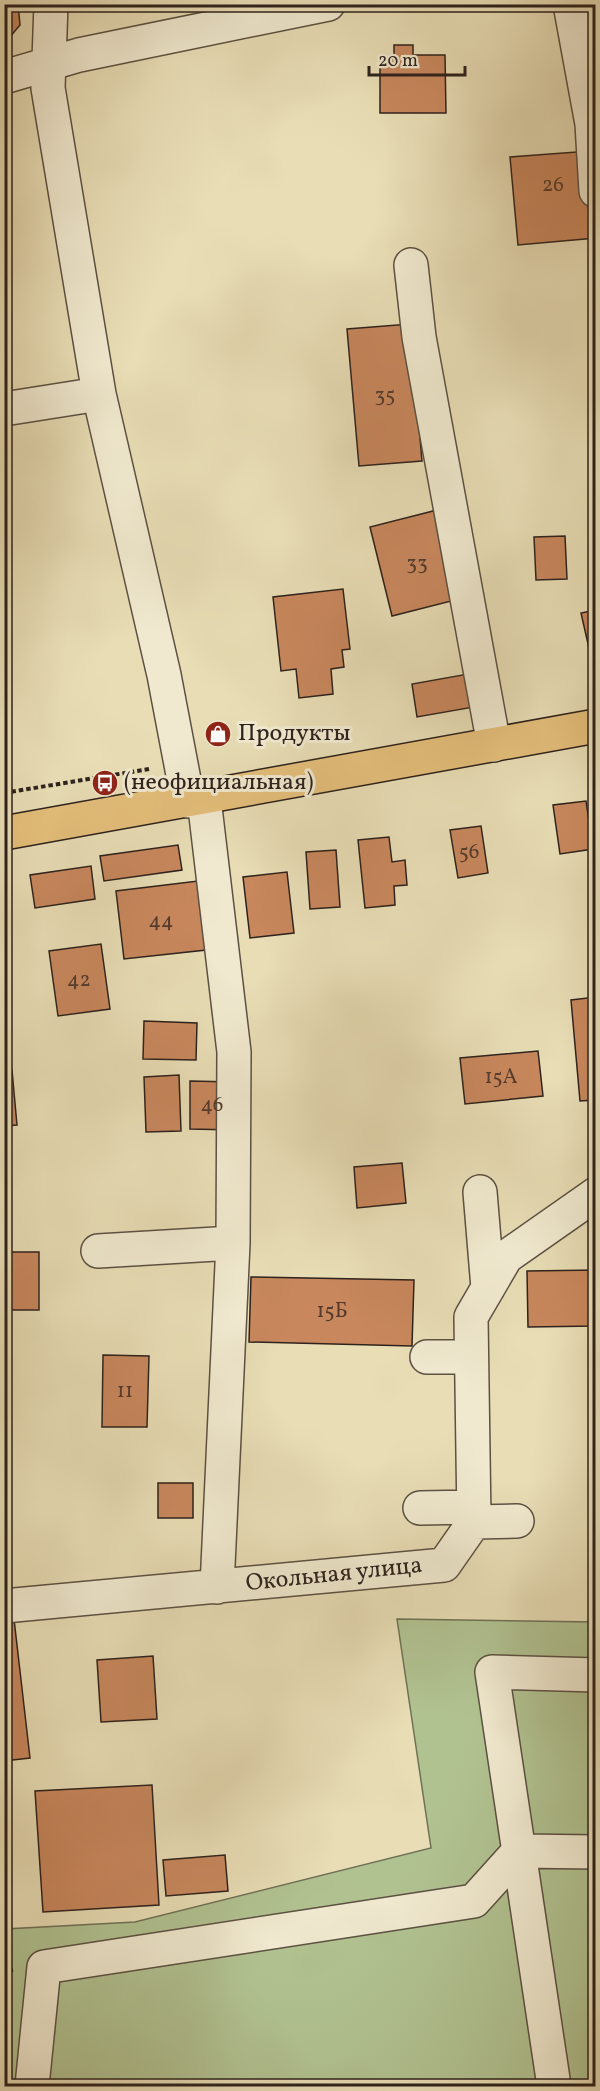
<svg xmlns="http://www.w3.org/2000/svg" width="600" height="2091" font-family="Vollkorn,serif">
	<rect width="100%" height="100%" fill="#e8ddb5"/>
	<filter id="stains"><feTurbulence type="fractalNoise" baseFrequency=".00333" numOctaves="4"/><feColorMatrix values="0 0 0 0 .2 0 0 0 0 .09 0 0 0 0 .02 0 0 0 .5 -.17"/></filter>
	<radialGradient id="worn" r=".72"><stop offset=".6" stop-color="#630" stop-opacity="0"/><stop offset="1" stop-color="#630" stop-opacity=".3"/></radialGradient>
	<path fill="#b1c291" stroke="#6f7257" stroke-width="1.5" d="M397,1619l198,3v464h-590v-157l130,-7 296,-74z"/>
	<path fill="#c8875d" stroke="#2d221d" stroke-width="1.5" d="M4,4h14l2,21 -16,19z
		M394,45h19v10h32l1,58h-66v-54h14z
		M590,151l6,61v26l-78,7 -8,-88z
		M410,324l12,137 -63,5 -12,-137z
		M441,509l22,89 -71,18 -22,-89z
		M565,536l2,43 -31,1 -2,-43z
		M343,589l7,60 -8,1 2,17 -13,2 2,25 -34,4 -3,-29 -15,2 -8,-74z
		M596,610v46l-5,1 -10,-44z
		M468,674l6,33 -57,10 -5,-33z
		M586,801l7,48 -33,5 -7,-49z
		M481,826l7,47 -30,5 -8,-48z
		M389,837l3,25 13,-2 2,25 -13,1 1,19 -30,3 -7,-68z
		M178,845l4,25 -78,11 -4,-25z
		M336,850l4,57 -30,2 -4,-57z
		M91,866l4,33 -60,9 -5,-33z
		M287,872l7,61 -44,5 -7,-61z
		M198,881l8,69 -82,9 -8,-68z
		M101,944l9,65 -52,7 -9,-65z
		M596,997v103l-16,1 -9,-101z
		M144,1021l53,2 -1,37 -53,-1z
		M538,1051l5,45 -78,8 -5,-46z
		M12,1070l5,55 -13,1v-55z
		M179,1075l2,56 -35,1 -2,-55z
		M190,1081l44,1v48l-44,-1z
		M402,1163l4,40 -49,5 -3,-41z
		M4,1252h35v58h-35z
		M596,1270v56l-68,1 -1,-56z
		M251,1277l163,3 -2,66 -163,-4z
		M103,1355l46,1 -2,71h-45z
		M158,1483h35v35h-35z
		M14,1619l16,139 -26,3v-141z
		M153,1656l4,63 -56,3 -4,-62z
		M152,1785l7,120 -116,7 -8,-121z
		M225,1855l3,36 -62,5 -3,-36z"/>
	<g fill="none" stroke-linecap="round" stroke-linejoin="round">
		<defs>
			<path id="minor" d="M51,4l-3,84 51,306 65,281 24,126
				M570,4l22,120 4,67
				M4,77l75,-22 249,-51
				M411,265l8,72 75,408
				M4,409l95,-15
				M204,799l30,253 -1,191
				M480,1192l8,96
				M98,1251l135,-8 -16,344
				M427,1357h44
				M420,1508l54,-1
				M474,1522l43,-1
				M4,1606l440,-41 30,-43 -3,-205 35,-60 90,-63
				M32,2086l12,-119 430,-66 45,-50 77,1
				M554,2086l-62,-414 104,3"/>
			<path id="major" d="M4,833l592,-107"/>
		</defs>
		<use href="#minor" stroke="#5c5143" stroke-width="36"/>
		<use href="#major" stroke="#2d221d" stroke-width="36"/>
		<path stroke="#2d221d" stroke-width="4" stroke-dasharray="4.5 3" stroke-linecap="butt" d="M4,793l145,-24
			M4,1971l9,-1"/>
		<use href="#minor" stroke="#f0e9cf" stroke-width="33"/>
		<use href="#major" stroke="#e4be7a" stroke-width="33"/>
	</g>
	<defs>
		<symbol id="shop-disc" viewBox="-11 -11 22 22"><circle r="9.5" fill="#8f2418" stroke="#f0e9cf"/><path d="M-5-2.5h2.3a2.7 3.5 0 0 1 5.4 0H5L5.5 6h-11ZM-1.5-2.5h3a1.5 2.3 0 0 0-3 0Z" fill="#fff"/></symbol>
		<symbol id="bus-disc" viewBox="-11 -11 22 22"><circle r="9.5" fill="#8f2418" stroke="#f0e9cf"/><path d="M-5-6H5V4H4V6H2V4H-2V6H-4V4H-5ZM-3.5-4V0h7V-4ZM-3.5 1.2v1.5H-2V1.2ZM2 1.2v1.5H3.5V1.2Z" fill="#fff"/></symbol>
	</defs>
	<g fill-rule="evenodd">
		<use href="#shop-disc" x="203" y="719" width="30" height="30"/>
		<use href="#bus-disc" x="90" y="768" width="30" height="30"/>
	</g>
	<g text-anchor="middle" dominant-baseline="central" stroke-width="6" stroke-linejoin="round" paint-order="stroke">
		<g font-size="21" fill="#543b2d">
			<text x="553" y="185">26</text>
			<text x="385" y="395">35</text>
			<text x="417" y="563">33</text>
			<text x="469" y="852">56</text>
			<text x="161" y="921">44</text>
			<text x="79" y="980">42</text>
			<text x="501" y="1077">15А</text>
			<text x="212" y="1105">46</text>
			<text x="332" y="1311">15Б</text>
			<text x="125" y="1391">11</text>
		</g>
		<g font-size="24" fill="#2d221d" stroke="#f0e9cf" text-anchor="start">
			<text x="238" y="734">Продукты</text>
			<text x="124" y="783">(неофициальная)</text>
		</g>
		<g font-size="24" fill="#2d221d" stroke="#f0e9cf">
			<text transform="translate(334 1575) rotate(-6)">Окольная улица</text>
		</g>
	</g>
	<rect width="600" height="2091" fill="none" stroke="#e8ddb5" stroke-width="24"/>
	<rect x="6" y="6" width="588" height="2079" fill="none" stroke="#2d221d" stroke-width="3"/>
	<rect x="12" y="12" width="576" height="2067" fill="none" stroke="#2d221d" stroke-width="1.5"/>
	<path d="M369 66v9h96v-9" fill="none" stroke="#2d221d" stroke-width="3"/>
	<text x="378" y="66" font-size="18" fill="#2d221d" stroke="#f0e9cf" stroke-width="4.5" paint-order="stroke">20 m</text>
	<rect width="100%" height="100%" filter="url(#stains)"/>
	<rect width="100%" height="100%" fill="url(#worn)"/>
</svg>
